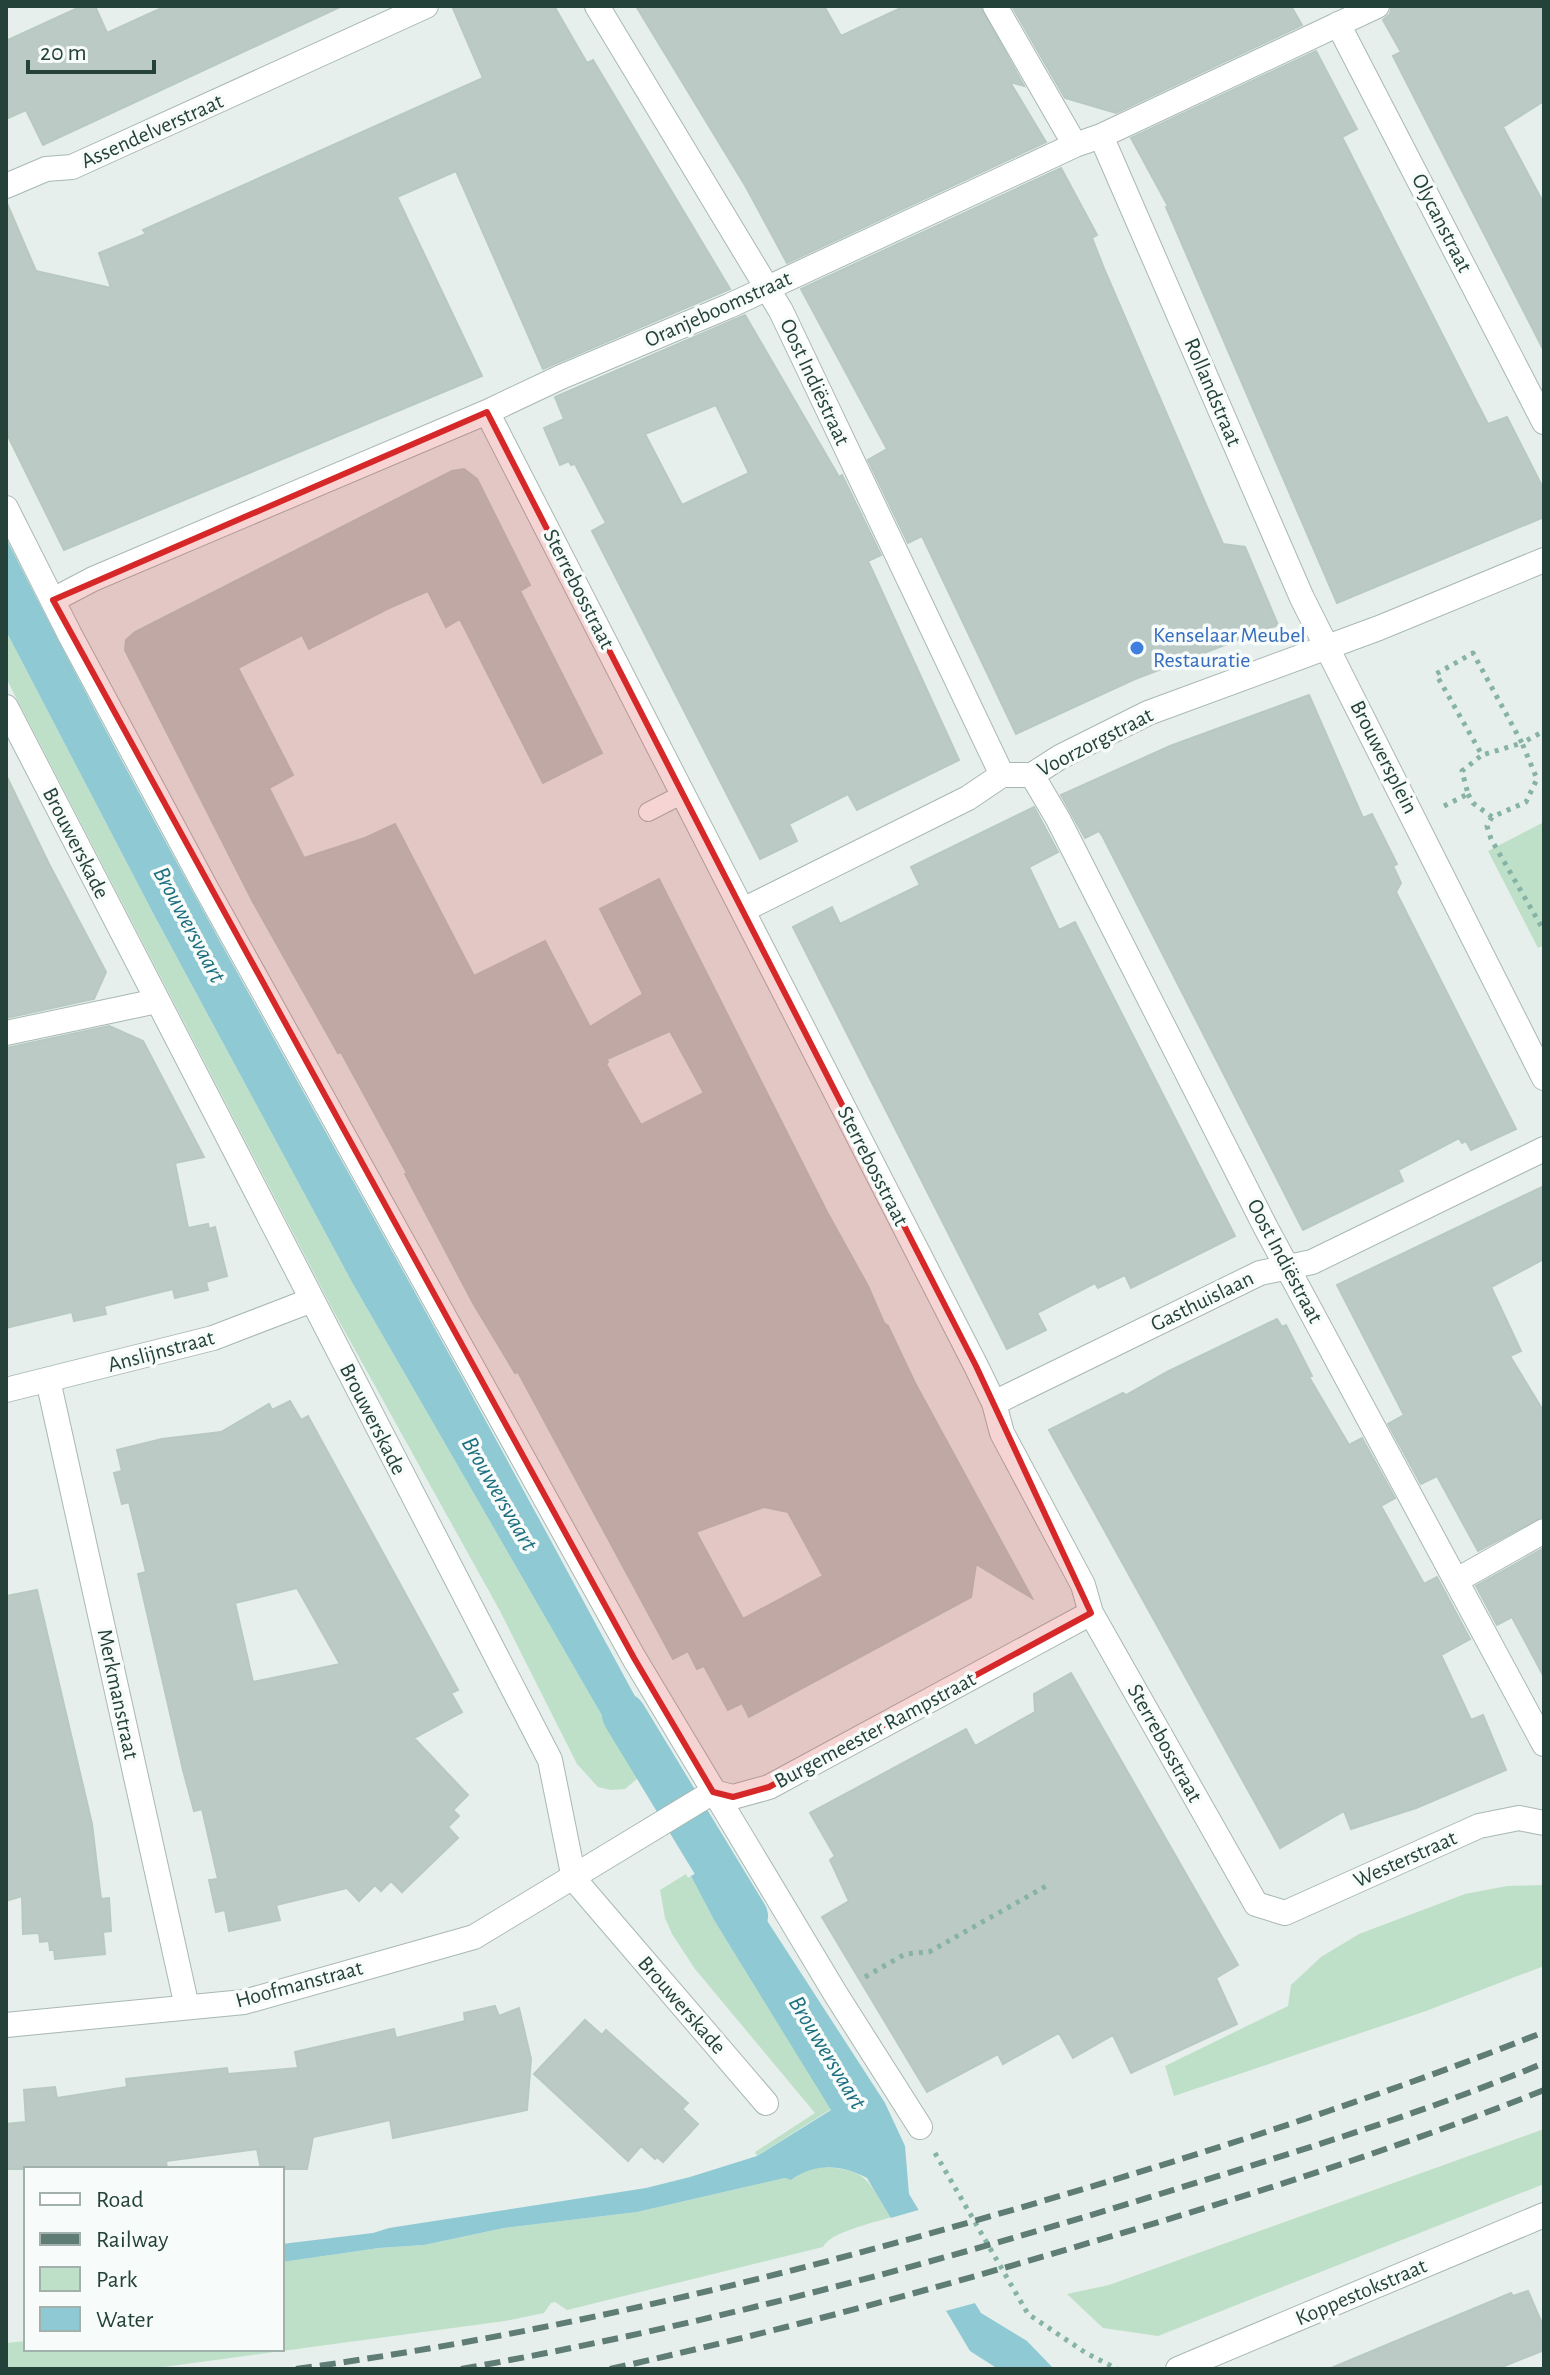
<svg xmlns="http://www.w3.org/2000/svg" width="1550" height="2375" font-family="'Alegreya Sans',sans-serif">
	<rect width="100%" height="100%" fill="#e6efeb"/>
	<path fill="#bfe0c8" d="M6,631l147,282 200,371 285,494 -13,11 -14,1 -13,-3 -21,-23 -77,-153 -166,-299 -328,-634z
		M1544,822v123l-6,3 -50,-97z
		M686,1874l2,4 3,-2 23,44 117,189 -74,47 -2,-4 60,-39 -120,-144 -23,-35 -7,-16 -5,-28z
		M1544,1885v81l-118,45 -252,85 -9,-30 123,-60 3,-21 30,-28 38,-23 106,-40 42,-8z
		M1544,2129v55l-386,152 -55,-8 -36,-34 42,-9z
		M822,2167c46,2 46,14 69,50 -17,6 -61,15 -68,30l-256,63 -12,-8 -4,1 -7,10 -39,8 -356,48h-143v-26l20,-2v8h256v-87l97,-14 45,-3 80,-17 133,-16 148,-34 6,2 14,-10z"/>
	<path fill="#8ec9d4" d="M6,538c128,254 268,500 406,749 87,156 171,314 257,472l-31,19 -285,-494 -200,-371 -147,-282z
		M726,1857l159,246 20,43 4,48 72,119 46,28 27,28h-56l-28,-18 -103,-173c-26,-13 -51,-16 -76,2l-6,-2 -148,34 -133,16 -80,17 -45,3 -97,14v-18l91,-11 16,-5 257,-40 44,-11 67,-21 74,-46 -117,-190 -23,-44z"/>
	<path fill="#e6efeb" d="M922,2209l57,93 -37,10 -55,-93z"/>
	<g fill="none" stroke-linecap="round" stroke-linejoin="round">
		<path stroke="#8ec9d4" stroke-width="44" d="M624,1715l122,201"/>
	</g>
	<path fill="#bbcac4" stroke="#b8c9c2" stroke-width="2" fill-rule="evenodd" d="M82,6h13l12,27 59,-27h176l-299,139 -17,-35 -20,9v-78z
		M452,6h102l33,57 6,-3 137,229 -187,80 -87,-198 -59,26 85,179 -418,174 -58,-118v-231l30,70 75,17 -12,-35 47,-19 -3,-4 340,-152z
		M636,6h188l17,30 64,-30h75l44,80 -14,-4 36,60 -259,121 -41,-76z
		M1012,6h279l11,19 -186,88 -51,-15z
		M1392,6h152v95l-41,26 41,77v147l-151,-295 8,-4 -18,-32 7,-6z
		M1316,51l41,78 -15,8 131,258 15,29 19,-7 37,73v27l-207,86 -171,-396 2,-1 -37,-68z
		M1061,168l36,67 -5,3 13,33 118,273 22,3 33,78 -143,54 -119,55 -94,-198 -14,7 -40,-83 19,-11 -86,-160z
		M745,315l94,162 3,-2 39,80 -13,6 91,199 -102,50 -9,-16 -59,30 8,17 -37,18 -168,-328 14,-8 -31,-59 -4,1 -2,-4 -9,4 -16,-37 20,-9 -9,-22zM716,405l33,68 -67,32 -37,-71z
		M464,469l13,10 53,106 -10,6 82,162 -59,30 -83,-164 -14,8 -18,-36 -39,17 -80,41 -7,-14 -64,33 55,107 -24,13 35,70 61,-20 30,-14 79,152 71,-35 45,86 53,-33 -43,-85 59,-30 168,333 41,74 16,37 4,3 27,57 117,215 -56,-34 -5,33 -222,120 -7,-14 -14,7 -24,-44 -7,3 -9,-18 -15,8 -155,-287 -3,1 -42,-70 -68,-129 2,-1 -66,-121 -3,1 -85,-151 -128,-252 1,-10 9,-8 317,-161zM670,1031l34,62 -63,32 -35,-61 2,-2 -1,-3zM764,1507l24,5 35,64 -80,43 -47,-87z
		M1309,695l54,123 9,-4 25,50 -4,2 8,17 -5,9 120,237 -45,21 -5,-9 -4,2 -3,-5 -61,32 5,11 -100,49 -200,-393 -4,-6 -14,7 -24,-43 109,-49z
		M6,775l43,89 57,108 -12,27 -88,19z
		M1034,807l24,45 -29,15 30,63 16,-8 160,314 -104,52 -6,-13 -27,13 -3,-5 -58,30 9,17 -39,19 -214,-422 39,-20 8,17 80,-39 -9,-18z
		M109,1026l34,15 61,116 -29,6 13,65 20,-4 1,5 6,-2 12,49 -21,6 2,8 -33,8 -2,-9 -69,17 2,8 -32,7 -2,-9 -66,16v-280z
		M1544,1186v73l-53,28 30,64 -11,5 34,56v104l-66,35 -41,-75 -16,8 -33,-60 16,-9 -67,-130z
		M1277,1319l5,8 4,-2 26,51 -3,1 40,68 13,-7 33,60 -14,8 43,78 13,-7 33,62 -29,16 30,65 12,-5 23,55 -90,38 -65,21 -7,-18 -64,37 -231,-418 74,-37 3,2 41,-23z
		M290,1401l11,19 7,-4 150,274 -7,3 11,19 -48,26 54,57 -15,15 6,6 -11,11 10,11 -56,54 -11,-11 -10,10 -6,-6 -16,16 -12,-13 -71,17 4,15 -51,11 -4,-21 -9,2 -7,-32 9,-1 -16,-70 -8,2 -11,-41 -45,-196 8,-2 -17,-70 -7,2 -8,-31 8,-2 -5,-21 45,-11 59,-7 48,-28 3,6zM297,1588l43,76 -87,18 -18,-79z
		M1544,1548v129l-32,-60 -15,8 -21,-39z
		M37,1590l55,234 9,75 8,-1 2,33 -8,1 2,22 -50,5 -1,-9h-4l-1,-9 -9,1 -1,-9 -16,1 -1,-38 -16,5v-305z
		M1071,1673l167,292 -22,13 21,46 -106,49 -18,-38 -40,23 -14,-25 -56,31 -5,-10 -71,38 -105,-175 27,-16 -19,-41 5,-4 -25,-43 156,-84 9,17 60,-34 -1,-18z
		M495,2006l4,10 20,-8 12,51 -4,51 -134,28 -3,-18 -77,17 -6,32h-46l-4,-20 -91,12 1,8h-161v-45l20,-2 -2,-32 31,-3 2,11 70,-11 -1,-8 101,-11 1,6 70,-6 -3,-16 99,-23 2,9 69,-17 -1,-8z
		M585,2020l17,15 4,-5 82,73 -6,6 16,15 -35,38 -6,-5 -2,2 -14,-13 -13,15 -94,-87z
		M1528,2291l16,37v22l-47,19h-168l182,-76 2,3z"/>
	<g fill="none" stroke-linecap="round" stroke-linejoin="round">
		<defs>
			<path id="service" d="M648,812l35,-18"/>
			<path id="minor" d="M597,6l184,305 221,464
				M995,6l80,139
				M1338,24l206,398
				M1101,136l201,462 242,480
				M6,186l40,-17 26,-2 354,-161
				M487,412l489,954 18,37 8,30 81,152 8,28 165,291 29,9 194,-87 40,-8 25,5
				M6,508l64,127 136,253 428,770 201,335 85,134
				M53,600l40,-21 394,-167 74,-35 168,-71 346,-161 26,-9 276,-130
				M6,707l544,1053 24,119 192,224
				M1032,775l26,44 208,409 278,516
				M743,910l225,-112 34,-23h30l28,-18 88,-44 231,-85 165,-68
				M6,1033l151,-32
				M48,1380l139,627
				M6,1390l207,-52 99,-38
				M994,1403l266,-130 52,-11 232,-113
				M1457,1580l87,-49
				M6,2025l238,-23 230,-65 239,-145 20,5 36,-10 322,-174
				M1178,2369l366,-154"/>
		</defs>
		<use href="#service" stroke="#a8b8b2" stroke-width="20"/>
		<use href="#minor" stroke="#a8b8b2" stroke-width="26"/>
		<path stroke="#86b3a5" stroke-width="5" stroke-dasharray="4 6" stroke-linecap="butt" d="M1468,794l5,9 19,14 34,-15 11,-23 -15,-36 -40,12
			M1444,806l24,-12 -6,-23 20,-16 -46,-81 37,-21 49,90 22,-12
			M1492,817l-5,9 4,13 53,92
			M865,1977l40,-23 24,-2 119,-67
			M935,2153l93,161 58,39 31,16"/>
		<use href="#service" stroke="#fff" stroke-width="18"/>
		<use href="#minor" stroke="#fff" stroke-width="24"/>
		<path stroke="#5f7d75" stroke-width="6" stroke-dasharray="16 8" stroke-linecap="butt" d="M296,2369c249,-34 483,-91 723,-161 178,-52 353,-108 525,-176
			M461,2369c237,-42 469,-104 699,-175 129,-40 259,-79 384,-131
			M610,2369c166,-37 329,-81 492,-130 149,-44 297,-91 442,-149"/>
	</g>
	<path fill="#d62828" fill-opacity="0.2" stroke="#d62828" stroke-width="6" stroke-linejoin="round" d="M487,412l489,954 115,247 -322,174 -36,10 -20,-5 -79,-134 -581,-1058z"/>
	<circle fill="#3f7fe0" stroke="#f7fbf9" stroke-width="3" cx="1137" cy="648" r="8"/>
	<g text-anchor="middle" dominant-baseline="central" stroke-width="7" stroke-linejoin="round" paint-order="stroke">
		<g font-size="22" fill="#24423a" stroke="#f7fbf9">
			<text transform="translate(152 131) rotate(-24)">Assendelverstraat</text>
			<text transform="translate(1442 223) rotate(63)">Olycanstraat</text>
			<text transform="translate(718 309) rotate(-24)">Oranjeboomstraat</text>
			<text transform="translate(815 382) rotate(65)">Oost Indiëstraat</text>
			<text transform="translate(1213 392) rotate(67)">Rollandstraat</text>
			<text transform="translate(579 589) rotate(63)">Sterrebosstraat</text>
			<text transform="translate(1095 742) rotate(-27)">Voorzorgstraat</text>
			<text transform="translate(1384 757) rotate(63)">Brouwersplein</text>
			<text transform="translate(76 843) rotate(63)">Brouwerskade</text>
			<text transform="translate(873 1166) rotate(63)">Sterrebosstraat</text>
			<text transform="translate(1285 1261) rotate(62)">Oost Indiëstraat</text>
			<text transform="translate(1202 1301) rotate(-26)">Gasthuislaan</text>
			<text transform="translate(161 1351) rotate(-15)">Anslijnstraat</text>
			<text transform="translate(373 1419) rotate(63)">Brouwerskade</text>
			<text transform="translate(118 1694) rotate(78)">Merkmanstraat</text>
			<text transform="translate(875 1730) rotate(-28)">Burgemeester Rampstraat</text>
			<text transform="translate(1165 1743) rotate(61)">Sterrebosstraat</text>
			<text transform="translate(1405 1859) rotate(-24)">Westerstraat</text>
			<text transform="translate(299 1984) rotate(-15)">Hoofmanstraat</text>
			<text transform="translate(682 2005) rotate(49)">Brouwerskade</text>
			<text transform="translate(1361 2292) rotate(-23)">Koppestokstraat</text>
		</g>
		<g font-size="22" fill="#366cbe" stroke="#f7fbf9" text-anchor="start">
			<text x="1153" y="635">Kenselaar Meubel<tspan x="1153" dy="25">Restauratie</tspan></text>
		</g>
		<g font-size="24" font-style="italic" fill="#1c6f80" stroke="#f7fbf9">
			<text transform="translate(189 925) rotate(62)">Brouwersvaart</text>
			<text transform="translate(499 1494) rotate(60)">Brouwersvaart</text>
			<text transform="translate(827 2053) rotate(59)">Brouwersvaart</text>
		</g>
	</g>
	<rect width="1550" height="2375" fill="none" stroke="#24423a" stroke-width="16"/>
	<rect x="24" y="2167" width="260" height="184" fill="#f7fbf9" stroke="#a3b1ad" stroke-width="2"/>
	<rect x="40" y="2193" width="40" height="12" fill="#ffffff" stroke="#a3b1ad" stroke-width="2"/>
	<text x="96" y="2207" font-size="24" fill="#24423a">Road</text>
	<rect x="40" y="2233" width="40" height="12" fill="#5f7d75" stroke="#a3b1ad" stroke-width="2"/>
	<text x="96" y="2247" font-size="24" fill="#24423a">Railway</text>
	<rect x="40" y="2267" width="40" height="24" fill="#bfe0c8" stroke="#a3b1ad" stroke-width="2"/>
	<text x="96" y="2287" font-size="24" fill="#24423a">Park</text>
	<rect x="40" y="2307" width="40" height="24" fill="#8ec9d4" stroke="#a3b1ad" stroke-width="2"/>
	<text x="96" y="2327" font-size="24" fill="#24423a">Water</text>
	<path d="M28 60v12h126v-12" fill="none" stroke="#24423a" stroke-width="4"/>
	<text x="40" y="60" font-size="24" fill="#24423a" stroke="#f7fbf9" stroke-width="6" paint-order="stroke">20 m</text>
</svg>
